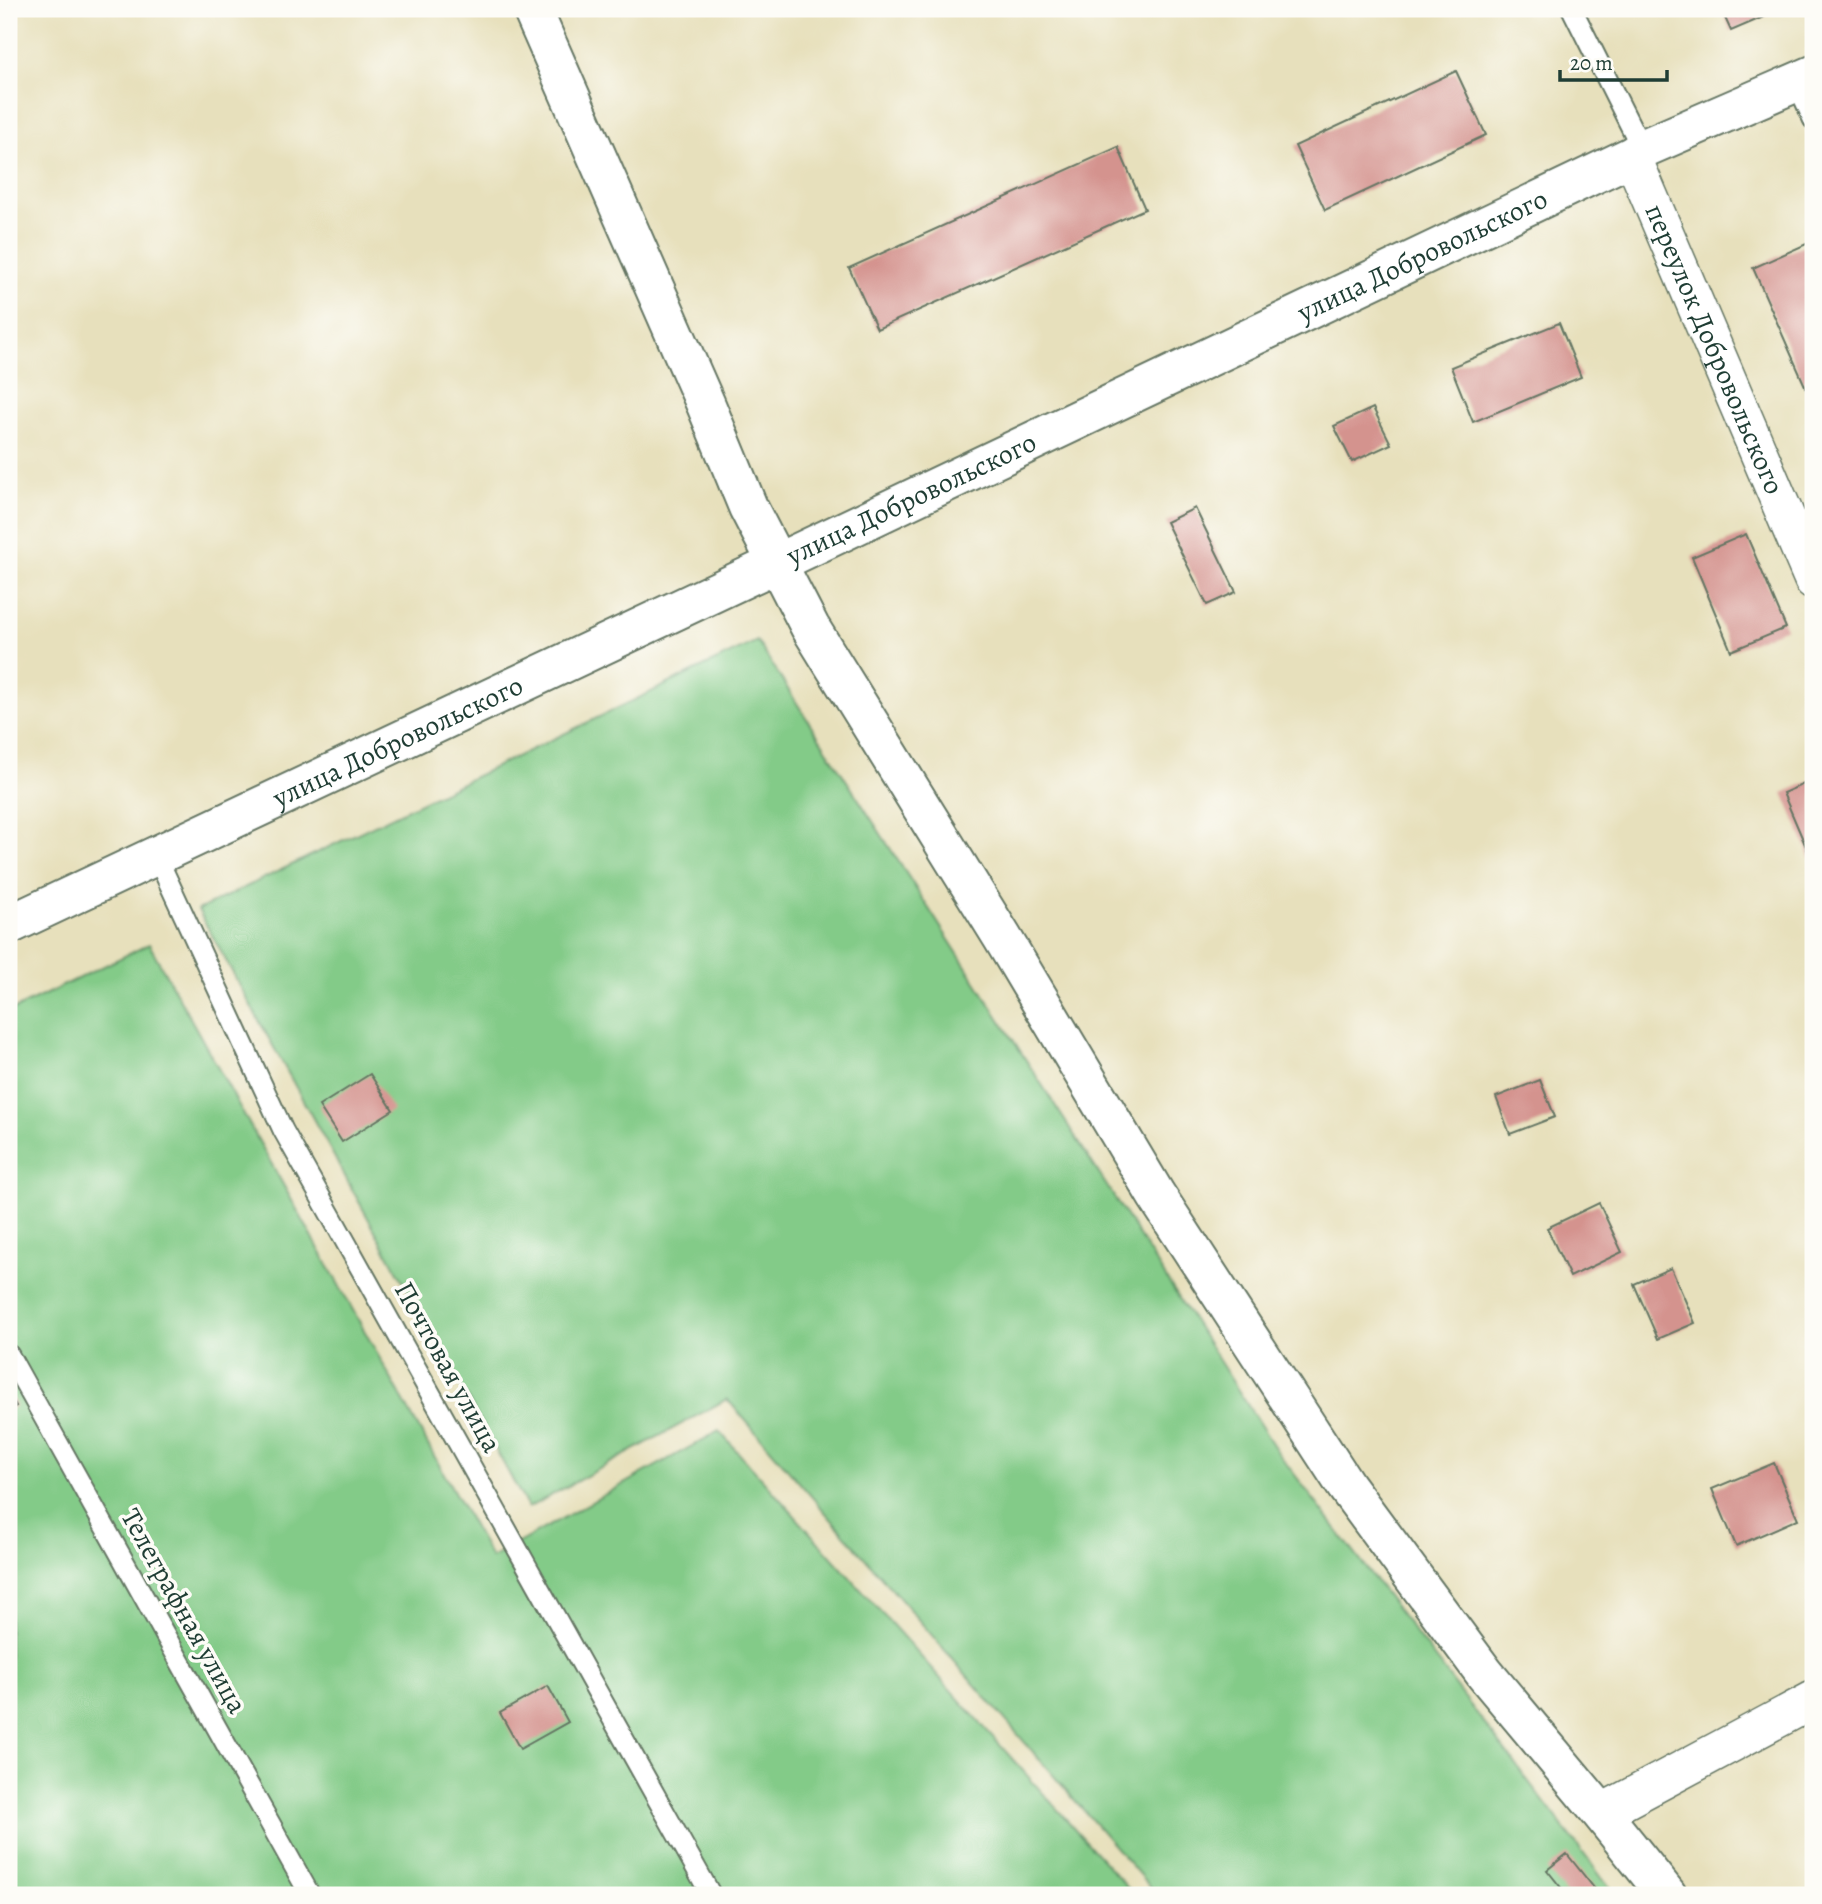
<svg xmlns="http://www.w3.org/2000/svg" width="1822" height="1904" font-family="Alegreya,serif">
	<rect width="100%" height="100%" fill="#fdfcf7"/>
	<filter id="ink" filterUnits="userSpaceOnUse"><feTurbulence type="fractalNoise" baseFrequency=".0143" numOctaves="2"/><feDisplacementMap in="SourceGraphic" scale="14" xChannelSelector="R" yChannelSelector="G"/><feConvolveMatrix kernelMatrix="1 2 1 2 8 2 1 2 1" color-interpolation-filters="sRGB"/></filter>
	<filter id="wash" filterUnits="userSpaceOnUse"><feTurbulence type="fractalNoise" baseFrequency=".00686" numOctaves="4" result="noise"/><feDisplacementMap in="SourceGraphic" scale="28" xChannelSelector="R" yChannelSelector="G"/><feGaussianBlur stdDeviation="1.57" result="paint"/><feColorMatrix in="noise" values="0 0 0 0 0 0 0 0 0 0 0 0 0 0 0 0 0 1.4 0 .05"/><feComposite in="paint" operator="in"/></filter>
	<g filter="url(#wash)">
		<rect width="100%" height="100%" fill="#e7e0bc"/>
		<path fill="#83cb88" stroke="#51845e" stroke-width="2" d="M757,641l522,813 336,441h-458l-430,-496 -199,109 -330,-598z
			M149,944l342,614 228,-127 415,464h-1125v-883z"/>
		<g id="blocks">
			<path fill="#d4938e" d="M1721,9h61l-51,22z
				M1456,71l30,64 -161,75 -30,-64z
				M1118,147l27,62 -268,120 -28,-61z
				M1813,241v163l-60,-136z
				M1559,323l22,54 -108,45 -22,-55z
				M1373,408l18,36 -39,18 -18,-36z
				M1195,508l41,84 -29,13 -41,-83z
				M1746,534l40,94 -55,23 -39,-94z
				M1813,780v83l-30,-70z
				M370,1074l23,36 -51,32 -23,-36z
				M1540,1080l15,37 -45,17 -14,-37z
				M1599,1203l23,49 -52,25 -23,-49z
				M1671,1268l24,55 -37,16 -24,-55z
				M9,1393l7,13 -7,4z
				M1774,1463l24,56 -62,27 -24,-57z
				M548,1686l20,36 -48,27 -20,-36z
				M1567,1854l31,39 -2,2h-29l-20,-25z"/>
		</g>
	</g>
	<g filter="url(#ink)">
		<use href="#blocks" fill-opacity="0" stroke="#657664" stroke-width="2"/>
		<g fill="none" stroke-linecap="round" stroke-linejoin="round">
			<defs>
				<path id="service" d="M1572,9l70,140
					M1797,83l16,36
					M156,855l127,275 428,765
					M9,1355l301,540"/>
				<g id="minor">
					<path id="s1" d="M1632,156l181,424"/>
					<path d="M1601,1813l212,-113"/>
				</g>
				<g id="tertiary">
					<path d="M532,9l174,396 42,102 62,120 192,310 154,258 190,291 139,188 116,139 66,82"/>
					<path id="s2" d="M9,925l768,-362 855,-407 10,-7 171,-74"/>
				</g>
			</defs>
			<use href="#service" stroke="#657664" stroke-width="23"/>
			<use href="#minor" stroke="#657664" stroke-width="40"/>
			<use href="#tertiary" stroke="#657664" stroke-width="42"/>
			<use href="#service" stroke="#fff" stroke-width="19"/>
			<use href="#minor" stroke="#fff" stroke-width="37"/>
			<use href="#tertiary" stroke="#fff" stroke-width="38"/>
		</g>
	</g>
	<g text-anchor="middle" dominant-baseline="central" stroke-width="7" stroke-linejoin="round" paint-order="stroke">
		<g font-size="28" fill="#1f3d34" stroke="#fdfcf7">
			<text stroke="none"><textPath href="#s2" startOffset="1564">улица Добровольского</textPath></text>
			<text stroke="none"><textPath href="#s1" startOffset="210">переулок Добровольского</textPath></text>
			<text stroke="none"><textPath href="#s2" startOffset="998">улица Добровольского</textPath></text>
			<text stroke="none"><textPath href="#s2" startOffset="430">улица Добровольского</textPath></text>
			<text transform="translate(448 1367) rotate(61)">Почтовая улица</text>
			<text transform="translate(184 1611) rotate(61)">Телеграфная улица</text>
		</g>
	</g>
	<rect width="1822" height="1904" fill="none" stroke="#fdfcf7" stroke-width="35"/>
	<path d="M1560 70v10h107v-10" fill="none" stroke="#1f3d34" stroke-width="3.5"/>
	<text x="1570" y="70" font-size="21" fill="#1f3d34" stroke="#fdfcf7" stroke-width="5" paint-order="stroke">20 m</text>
</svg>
